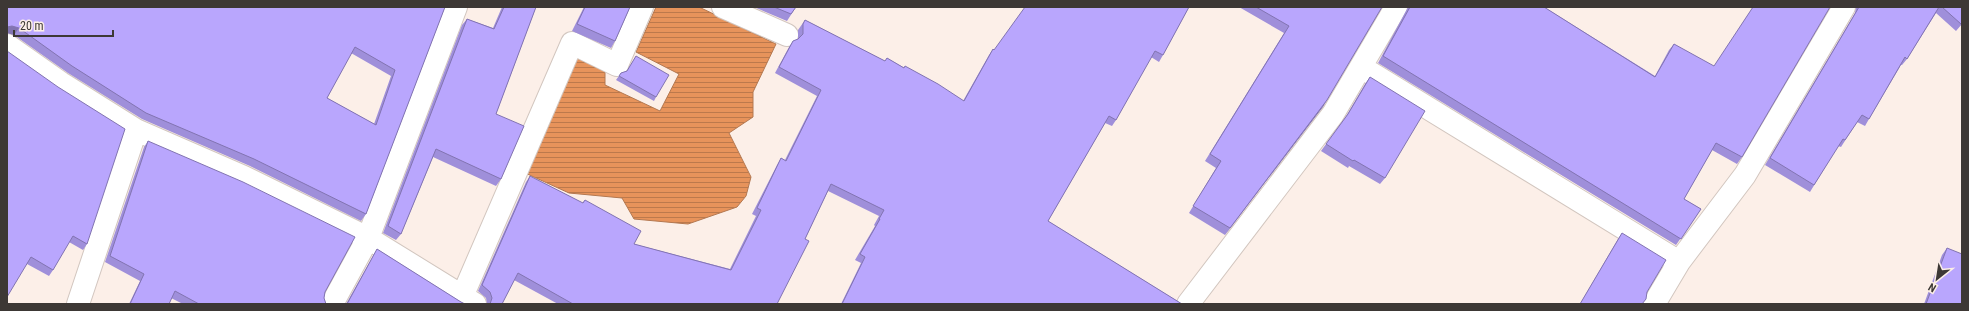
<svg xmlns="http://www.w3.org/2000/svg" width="1969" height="311" font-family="'Roboto Condensed',sans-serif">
	<defs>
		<pattern id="water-rules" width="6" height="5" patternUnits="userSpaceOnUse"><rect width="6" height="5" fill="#e7935b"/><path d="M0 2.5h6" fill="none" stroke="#bc794c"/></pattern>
	</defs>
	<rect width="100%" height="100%" fill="#fcefe8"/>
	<path fill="url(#water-rules)" stroke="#b47850" d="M656,7h43l77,37 -23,48v25l-24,16 22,44 -5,19 -9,11 -49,17 -54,-5 -12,-21 -53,-5 -46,-21 53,-117 29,16v14l55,26 19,-37 -43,-22z"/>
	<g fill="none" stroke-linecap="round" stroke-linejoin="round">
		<defs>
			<path id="minor" d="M723,7l64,28
				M7,45l54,38 75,47 108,47 124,61 107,66
				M1361,67l318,195 66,-87 99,-168
				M462,297l110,-254 45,22 25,-58
				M78,304l58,-174
				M332,304l36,-66 88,-231
				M1188,304l145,-190 63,-107
				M1654,304l25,-42"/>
		</defs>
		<use href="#minor" stroke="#d2c6bf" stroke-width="24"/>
		<use href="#minor" stroke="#fff" stroke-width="22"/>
	</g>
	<path fill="#9f8fda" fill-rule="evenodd" d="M7,7h438l-79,207 -5,7 -111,-55 -108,-47 -74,-46 -54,-38 -6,-2zM351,53l40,23 -17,48 -47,-26z
		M502,7h34l-40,107 5,65 -5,7 -63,-29 -32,77 -5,6 -13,-7 79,-208 5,-6 26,9z
		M584,7h46l-15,34 -4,7 -39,-17z
		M754,7h42l-9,14z
		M1189,7l-26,48 -4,7 -8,-5 -35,63 -4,6 -7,-3 -57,98 134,83h-341l20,-41 -6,-3 20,-34 -1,-1 5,-9 -51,-25 -23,48 -28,65h-219l-44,-24 -12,24h-15l-1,-6 -8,-7 48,-109 4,-6 52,27 3,-3 49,44 96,25 26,-53 -4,-2 25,-49 4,-7 4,2 32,-64 -42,-23 14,-26 4,-6 5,-2v-9l7,-10 80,41 2,-3 76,43 26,-46 4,-6 1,1z
		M1239,7h143l-55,93 -102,135 -36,-22 27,-45 -11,-7 79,-128z
		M1408,7h136l111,69 14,-26 5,-6 68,113 -5,7 -25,-14 -28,49 17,10 -25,36 -298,-182z
		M1856,7h106v17l-6,7 -20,-18 -29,46 -5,6h-1l-32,54 -4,7 -8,-4 -16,25 -3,-1 -28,46 -45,-27 90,-152z
		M7,51l80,193 -4,6 -14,-8 -16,28 -4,6 -22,-12z
		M636,56l20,41 -2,4 -38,-21 5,-7 6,-2z
		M1370,77l15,101 -5,6 -31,-18 -1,2 -27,-17 24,-33 20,-34z
		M148,141l177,151 -1,6 2,6h-143l-12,-6 -2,6h-40l11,-23 -35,-19 39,-115z
		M1622,233l25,59 -5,12h-62l38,-65z
		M1947,248l15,56h-38l18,-49z
		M377,249l84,53 4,2h-119l27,-48z"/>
	<path fill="#8274b1" d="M12,26l7,2 -5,7 -7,-2v-6z
		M1327,100l-4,7 -98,128 5,-7z"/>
	<path fill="#b9a6fd" stroke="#8274b1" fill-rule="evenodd" d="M7,7h438l-79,207 -112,-55 -108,-46 -74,-47 -53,-38 -7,-2 -5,1zM355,47l40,23 -19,55 -49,-27z
		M504,7h32l-40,107 28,12 -23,53 -65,-30 -35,85 -13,-8 79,-207 27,10z
		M585,7h45l-15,34 -38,-17z
		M774,7h22l-5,7z
		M1025,7h164l-26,48 -8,-4 -39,69 -7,-4 -61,105 134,83h-340l23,-47 -5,-3 20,-35h-1l5,-9 -53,-26 -26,55 4,2 -32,63h-204l-55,-31 -16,31h-12l2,-6 -2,-6 -8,-7 48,-109 53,27 2,-3 56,31 -7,13 97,26 30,-60 -4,-2 24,-50 5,3 35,-71 -42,-23 14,-26 5,-2 5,-5v-10l2,-4 80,41 2,-3 17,10 1,-2 33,18 26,17 29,-52 1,1z
		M1256,7h126l-55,93 -97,128 -37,-22 28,-45 -11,-7 79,-128z
		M1410,7h134l111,70 19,-33 40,22 39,-59h77l-88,150 -26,-14 -32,56 17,10 -20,30 -298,-183z
		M1859,7h80l-32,52 -2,-2 -36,62 -7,-4 -17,25 -2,-1 -29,46 -44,-27z
		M1942,7h20v16l-1,1z
		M7,51l51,36 67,42 -38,115 -14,-8 -20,34 -22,-13 -24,40z
		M636,56l33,19 -13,22 -37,-21 2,-3 6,-2z
		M1370,77l55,34 -40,67 -31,-18 -1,1 -27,-17 22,-30z
		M148,141l95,41 112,55 -30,55 -1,6 2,6h-127l-24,-13 -6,13h-39l14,-30 -34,-18z
		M1622,233l44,27 -19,32 -1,7 -4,5h-62z
		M1947,248l15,6v50h-36z
		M377,249l84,53 4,2h-118z"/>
	<rect width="1969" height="311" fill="none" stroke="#3d3835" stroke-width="16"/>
	<g transform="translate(1937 279) rotate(210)" stroke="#fcefe8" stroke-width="3" paint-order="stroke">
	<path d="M0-3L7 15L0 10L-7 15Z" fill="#3d3835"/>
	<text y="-6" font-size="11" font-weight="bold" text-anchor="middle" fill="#3d3835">N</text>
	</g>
	<path d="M14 30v6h99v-6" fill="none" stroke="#3d3835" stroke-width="2"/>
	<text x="20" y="30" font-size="12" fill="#3d3835" stroke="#fcefe8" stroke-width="3" paint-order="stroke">20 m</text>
</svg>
